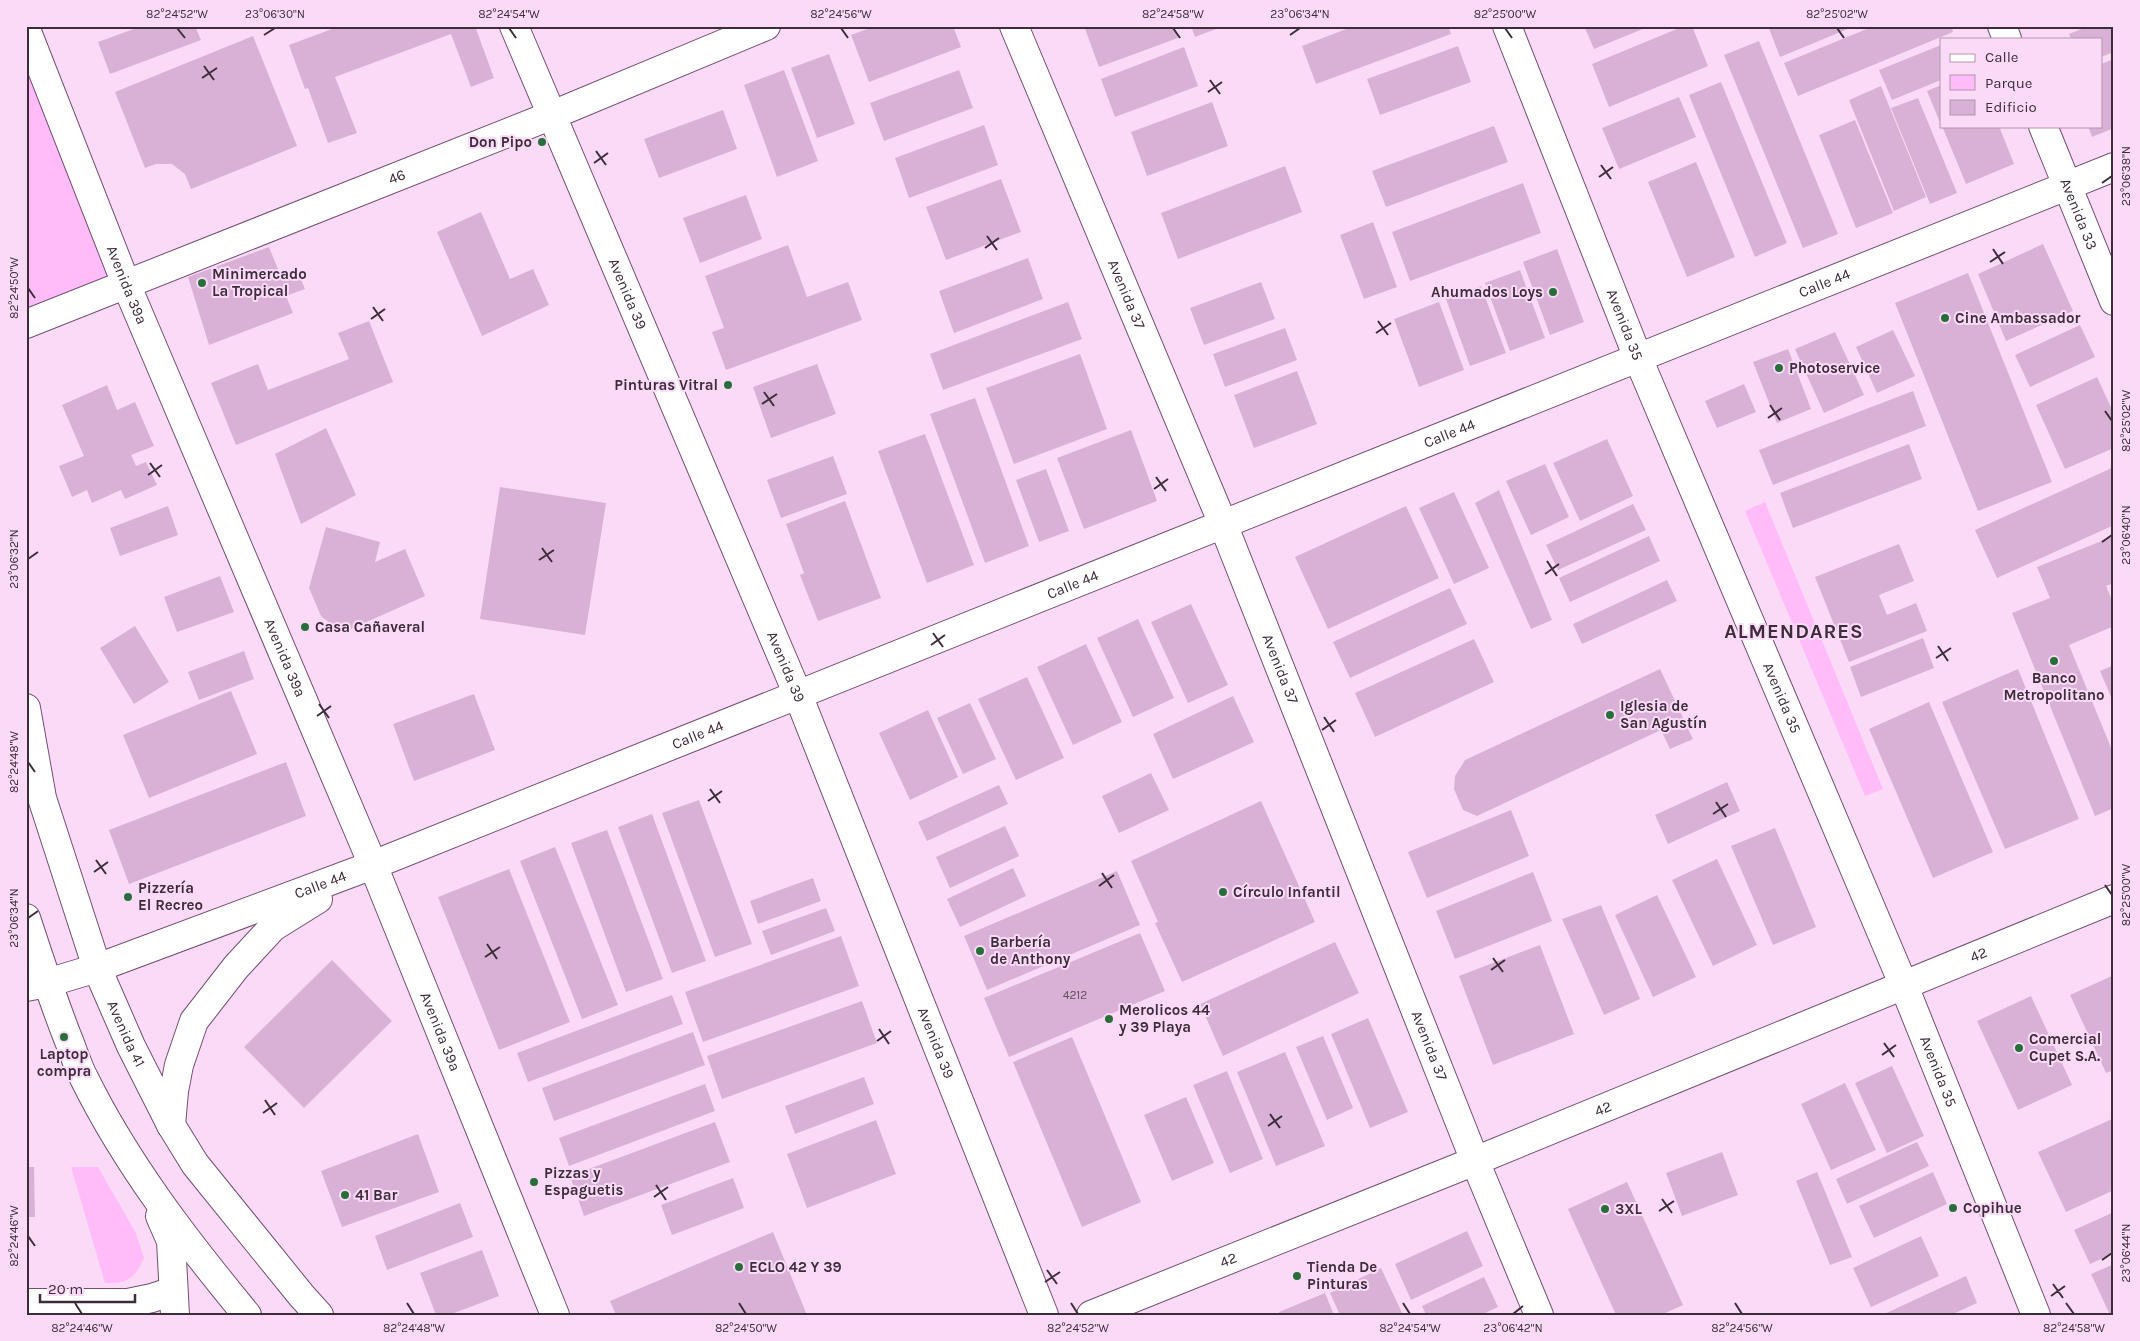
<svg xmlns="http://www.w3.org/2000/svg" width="2140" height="1341" font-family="Karla,sans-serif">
	<rect width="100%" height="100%" fill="#fbdaf8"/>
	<path fill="#ffbcf9" d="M26,29l100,255 -100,40z
		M1765,502l118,287 -18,7 -120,-285z
		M71,1167h27l38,66 8,25c-9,20 -16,26 -39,25z"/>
	<path fill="#dab1d6" d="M142,26h53l6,14 -91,34 -12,-32z
		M340,26h135l19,52 -23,9 -20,-53 -116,43 22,56 -29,10 -20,-55 -3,1 -16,-44z
		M875,26h78l8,21 -92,35 -18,-47z
		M1084,26h89l5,12 -79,29z
		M1191,26h33l-29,11z
		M1354,26h94l3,8 -135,50 -14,-38z
		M1584,26h66l-56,23z
		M1684,26h8l16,40 -99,41 -17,-43z
		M1768,26h87l-75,31z
		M1874,26h77l2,6 -155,64 -14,-33z
		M2089,26h25v26l-13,5v-18h-30l-2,-5z
		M253,36l44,110 -106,43 -6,-15 -13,-10h-16l-11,4 -30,-76z
		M1759,41l79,193 -35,14 -79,-193z
		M1941,45v35l-49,20 -13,-30z
		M1458,46l13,36 -91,33 -13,-36z
		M1184,47l14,39 -83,31 -14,-38z
		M829,54l26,70 -38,14 -26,-70z
		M2114,59v69l-22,9 -4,-11h13v-62z
		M784,70l34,91 -41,16 -33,-92z
		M959,70l14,38 -89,33 -14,-38z
		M1721,82l66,161 -32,14 -66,-162z
		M1941,85v40l-14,-34z
		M1881,86l45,111 -32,14 -45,-111z
		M1679,97l17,40 -77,32 -17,-41z
		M1918,98l39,95 -27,11 -39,-96z
		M1212,102l16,44 -81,30 -16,-44z
		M723,110l14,39 -78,29 -15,-39z
		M1855,120l38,93 -37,15 -37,-93z
		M984,125l14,40 -89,33 -14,-40z
		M1494,126l14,36 -122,45 -14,-36z
		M1942,126h57l15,38 -48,20z
		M1696,162l39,95 -48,20 -39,-95z
		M1285,166l17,46 -124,47 -17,-46z
		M1001,179l20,53 -75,28 -20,-53z
		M1523,183l18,50 -131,48 -18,-49z
		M746,195l16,44 -62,24 -17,-45z
		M481,212l29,67 23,-10 16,36 -67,31 -45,-104z
		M1373,222l24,65 -33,12 -24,-64z
		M2043,244l30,67 -67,30 -28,-67z
		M788,245l19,52 41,-15 14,38 -136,50 -14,-38 12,-4 -19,-52z
		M269,247l11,27 16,-6 9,21 -19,7 7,17 -84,32 -21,-68z
		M1557,249l27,73 -34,13 -27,-73z
		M1028,258l15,41 -89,34 -15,-42z
		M1520,270l25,68 -35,13 -25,-68z
		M1968,273l84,209 -74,29 -83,-208z
		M1261,282l14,37 -71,26 -14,-37z
		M1481,286l25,67 -36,13 -24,-67z
		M1068,302l14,37 -139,51 -13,-36z
		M1439,302l25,68 -45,17 -25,-68z
		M369,321l24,61 -157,63 -25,-62 47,-19 10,26 81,-31 -11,-26z
		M2080,325l15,32 -65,30 -15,-32z
		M1285,328l12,32 -72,27 -12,-33z
		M1893,330l22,46 -38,17 -21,-46z
		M1835,332l29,63 -40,18 -29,-64z
		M1788,349l23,60 -34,14 -24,-61z
		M1080,354l27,75 -93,35 -28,-76z
		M817,364l19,50 -65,24 -18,-51z
		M1297,371l20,53 -63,24 -20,-53z
		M2097,377l17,37v34l-49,21 -29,-64z
		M1744,384l12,28 -39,16 -12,-27z
		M107,385l10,25 18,-8 19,44 -23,9 5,11 10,-4 11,23 -32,14 -4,-9 -29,13 -5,-13 -15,7 -13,-31 25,-10 -22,-51z
		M1913,391l13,35 -153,59 -14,-35z
		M975,398l54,148 -44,17 -55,-149z
		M326,428l30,67 -55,29 -26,-70z
		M1131,430l26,71 -73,28 -27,-71z
		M925,434l49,131 -47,18 -49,-132z
		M1607,439l26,57 -53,25 -27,-58z
		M1909,444l13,35 -129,49 -13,-35z
		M833,456l14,38 -66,24 -14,-38z
		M1545,464l24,53 -38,18 -25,-54z
		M2114,467v58l-117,53 -22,-48z
		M1046,469l23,62 -30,11 -23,-62z
		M500,487l106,16 -21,132 -105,-16z
		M1499,490l53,130 -21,9 -56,-126z
		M1454,492l35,76 -35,16 -35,-76z
		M845,501l36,97 -63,23 -18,-46 4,-2 -18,-49z
		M1633,504l13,26 -88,40 -12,-25z
		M168,506l10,29 -58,21 -10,-28z
		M1406,506l33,72 -111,51 -33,-72z
		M326,527l54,15 -5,20 30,-13 20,47 -83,37 -21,-17 -12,-28z
		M1649,536l11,25 -90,41 -11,-24z
		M2114,536v47l-8,3 8,19v21l-45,19 45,110v53l-19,8 -83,-203 38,-15 -13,-31z
		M1899,544l15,37 -35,14 8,20 29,-12 11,28 -78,31 -34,-85z
		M220,576l14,36 -57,20 -13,-35z
		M1667,580l10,21 -95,43 -9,-20z
		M1450,588l17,36 -117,54 -17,-36z
		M1191,604l37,81 -40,18 -37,-81z
		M1138,619l36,79 -41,19 -36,-79z
		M135,626l34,56 -35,22 -34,-56z
		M1923,638l11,30 -73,29 -11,-30z
		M1474,639l20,43 -119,55 -20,-44z
		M1086,644l36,78 -49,23 -36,-78z
		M244,651l10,28 -55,21 -11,-28z
		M2114,665v39l-14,-33z
		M1660,669l33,70 -23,10 -9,-19 -184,86 -14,-6 -9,-21 1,-13 10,-16z
		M2018,669l61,150 -74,30 -63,-147z
		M1027,677l37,81 -48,22 -38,-81z
		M231,691l26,63 -108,44 -26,-63z
		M474,694l21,56 -81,31 -21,-57z
		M1233,696l21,46 -81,37 -20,-45z
		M1929,702l64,150 -60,26 -64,-149z
		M970,703l26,56 -33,15 -26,-56z
		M928,710l30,67 -48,23 -31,-67z
		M286,762l20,54 -177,68 -20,-54z
		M1151,773l18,37 -50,23 -17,-37z
		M1727,782l13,29 -72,33 -13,-29z
		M999,785l9,19 -81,37 -9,-19z
		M699,800l53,144 -37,13 -53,-144z
		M1261,801l54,121 -133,60 -27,-59 3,-1 -27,-61z
		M1511,810l18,46 -102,42 -19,-46z
		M652,814l54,147 -34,12 -54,-146z
		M1005,826l14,30 -69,32 -14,-31z
		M1775,828l41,99 -43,18 -42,-99z
		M607,830l56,149 -37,13 -55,-149z
		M555,847l63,158 -36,14 -62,-158z
		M1717,859l40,86 -44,21 -41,-86z
		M1013,868l13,28 -66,31 -13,-28z
		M509,869l61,153 -71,28 -61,-153z
		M1117,871l23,54 -153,65 -23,-54z
		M1533,872l19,49 -97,38 -19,-48z
		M813,878l8,23 -63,23 -8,-23z
		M1657,895l39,82 -43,20 -38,-82z
		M1601,905l39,94 -36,16 -42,-96z
		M826,908l9,23 -64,24 -9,-24z
		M1140,933l25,58 -156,66 -25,-59z
		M841,936l18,50 -156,56 -18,-50z
		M1335,942l24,51 -136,63 -23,-52z
		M1540,945l34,89 -81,31 -34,-89z
		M332,960l60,61 -88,87 -60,-61z
		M2114,975v95l-8,3 -36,-78z
		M672,995l11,29 -155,58 -11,-29z
		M2031,996l41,89 -54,25 -41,-89z
		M862,1001l15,42 -155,56 -15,-43z
		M1368,1018l40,94 -38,16 -39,-94z
		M693,1032l12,33 -151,56 -12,-33z
		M1323,1036l30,72 -26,12 -31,-73z
		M1072,1037l69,165 -59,25 -69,-165z
		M1285,1052l40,94 -49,20 -39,-94z
		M1892,1066l32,70 -37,17 -32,-70z
		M1227,1071l36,88 -33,14 -37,-88z
		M864,1077l10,27 -79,30 -10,-28z
		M1845,1083l31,67 -45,20 -30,-66z
		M705,1084l10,27 -146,55 -10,-28z
		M1186,1097l28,66 -42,18 -28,-66z
		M2112,1119l2,4v67l-48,22 -28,-60z
		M876,1120l20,54 -89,34 -20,-54z
		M715,1122l15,40 -146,54 -14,-40z
		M418,1134l21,58 -97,35 -21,-56z
		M1917,1142l12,24 -82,38 -11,-25z
		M1722,1152l16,43 -56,21 -16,-43z
		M26,1167h8l1,50h-9z
		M1817,1172l35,85 -22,8 -34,-84z
		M1933,1172l14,32 -73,34 -15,-32z
		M733,1178l11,30 -72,27 -11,-30z
		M1627,1182l56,123 -22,10h-45l-48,-106z
		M460,1203l13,34 -86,33 -12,-34z
		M2114,1212v41l-24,11 -16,-34z
		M1467,1231l16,35 -72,34 -16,-36z
		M773,1232l34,83h-191l-6,-14z
		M1921,1236l18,40 -68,31 -18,-39z
		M482,1250l17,46 -50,19h-13l-16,-42z
		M2114,1264v51h-4l-19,-41z
		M1381,1268l22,47h-63l-10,-22z
		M1966,1276l11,27 -26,12h-69z
		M1484,1277l14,30 -17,8h-55l-4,-9z
		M1325,1293l9,22h-54l-1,-3z"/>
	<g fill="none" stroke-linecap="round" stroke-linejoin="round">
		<defs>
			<g id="minor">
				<path id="s1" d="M514,26l284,669 246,620"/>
				<path id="s2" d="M1014,26l209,498 252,637 64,154"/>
				<path id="s3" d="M1507,26l131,332 266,628 132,329"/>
				<path d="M2002,26l5,13"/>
				<path id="s4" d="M26,29l100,255 247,581 182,450"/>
				<path id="s5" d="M2043,126l71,175"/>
				<path id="s6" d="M26,324l524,-208 216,-90"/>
				<path id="s7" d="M26,987l21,-4 50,-15 276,-103 1741,-698"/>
				<path d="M171,1125l3,-34 5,-26 15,-44 42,-54 37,-40 45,-28"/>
				<path d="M26,1303h102l24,-5 21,-7"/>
			</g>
			<g id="major">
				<path id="s8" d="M26,708l16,90 55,170 34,78 40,79 24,39 106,131 18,20"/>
				<path d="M26,918c13,40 26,79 41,118 6,14 10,29 17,42 43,87 102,163 163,237"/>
				<path d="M160,1216l11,25 4,74"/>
				<path id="s9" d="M1091,1315l384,-154 639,-262"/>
			</g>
		</defs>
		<use href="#minor" stroke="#735071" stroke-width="30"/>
		<use href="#major" stroke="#735071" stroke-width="30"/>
		<use href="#minor" stroke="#fff" stroke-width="28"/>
		<use href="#major" stroke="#fff" stroke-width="28"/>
	</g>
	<path fill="none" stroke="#3d2d3b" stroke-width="2" d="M177,28l8,10M509,28l7,10M841,28l7,10M1173,28l7,10M1505,28l7,10M1837,28l7,10M264,35l11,-7M1290,35l10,-7M204,66l10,14M202,78l15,-10M1210,80l10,14M1208,92l14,-10M596,151l10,14M594,163l14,-10M1601,165l10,14M1599,177l14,-10M2102,183l10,-7M987,236l10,14M985,248l14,-10M1993,249l10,15M1990,262l15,-10M28,288l7,10M373,307l10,14M371,319l14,-10M1378,321l10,14M1376,333l15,-10M764,392l10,14M762,404l15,-10M1770,405l10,15M2105,411l7,10M1768,418l14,-10M150,463l10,14M148,475l14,-10M1156,477l10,14M1154,489l14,-10M2102,542l10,-7M542,548l10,14M28,559l10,-7M539,560l15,-10M1547,561l10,15M1545,574l14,-10M933,633l10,14M931,645l14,-10M1938,646l10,15M1936,658l15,-10M319,704l10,14M317,716l14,-10M1324,717l10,15M1322,730l14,-10M28,762l7,10M710,789l10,14M708,801l14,-10M1716,802l10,15M1713,814l15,-10M96,860l10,14M94,872l14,-10M1102,873l10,15M2105,885l7,10M1099,886l15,-11M28,918l10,-7M487,944l10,15M485,957l15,-10M1493,958l10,14M1491,970l14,-10M879,1029l10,15M877,1041l14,-10M1884,1043l10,14M1882,1055l14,-10M265,1100l10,15M263,1113l14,-10M1270,1114l10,14M1268,1126l14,-10M656,1185l10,15M654,1197l14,-10M1662,1199l10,14M1659,1211l15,-10M28,1236l7,10M2102,1260l10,-7M1047,1270l10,14M1045,1282l15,-10M2053,1284l10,14M2051,1296l14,-10M75,1303l7,11M407,1303l7,11M739,1303l7,11M1071,1303l7,11M1403,1303l7,11M1735,1303l7,11M2066,1303l8,11M1513,1314l10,-8"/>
	<g fill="#276e3a" stroke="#fbdaf8" stroke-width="2">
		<circle cx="542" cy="142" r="5"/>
		<circle cx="202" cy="283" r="5"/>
		<circle cx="1553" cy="292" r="5"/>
		<circle cx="1945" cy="318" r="5"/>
		<circle cx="1779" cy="368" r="5"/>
		<circle cx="728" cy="385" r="5"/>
		<circle cx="305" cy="627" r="5"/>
		<circle cx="2054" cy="661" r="5"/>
		<circle cx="1610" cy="715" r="5"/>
		<circle cx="1223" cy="892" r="5"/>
		<circle cx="128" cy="897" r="5"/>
		<circle cx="980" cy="951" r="5"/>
		<circle cx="1109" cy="1019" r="5"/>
		<circle cx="64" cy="1037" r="5"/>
		<circle cx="2019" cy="1048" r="5"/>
		<circle cx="534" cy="1182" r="5"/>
		<circle cx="345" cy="1195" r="5"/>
		<circle cx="1953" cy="1208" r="5"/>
		<circle cx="1605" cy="1209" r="5"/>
		<circle cx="739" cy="1267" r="5"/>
		<circle cx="1297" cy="1276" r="5"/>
	</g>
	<g text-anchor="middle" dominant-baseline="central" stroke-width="4" stroke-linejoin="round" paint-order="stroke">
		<g font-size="12" fill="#644e62">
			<text x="1075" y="995">4212</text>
		</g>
		<g font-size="15" font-weight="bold" fill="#3d2d3b" stroke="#fbdaf8" text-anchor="start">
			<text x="532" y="142" text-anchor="end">Don Pipo</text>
			<text x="212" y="274">Minimercado<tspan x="212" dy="17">La Tropical</tspan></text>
			<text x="1543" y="292" text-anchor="end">Ahumados Loys</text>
			<text x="1955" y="318">Cine Ambassador</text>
			<text x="1789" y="368">Photoservice</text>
			<text x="718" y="385" text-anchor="end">Pinturas Vitral</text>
			<text x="315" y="627">Casa Cañaveral</text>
			<text x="2054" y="678" text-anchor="middle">Banco<tspan x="2054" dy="17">Metropolitano</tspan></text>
			<text x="1620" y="706">Iglesia de<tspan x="1620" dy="17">San Agustín</tspan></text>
			<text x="138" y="888">Pizzería<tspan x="138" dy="17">El Recreo</tspan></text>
			<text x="1233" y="892">Círculo Infantil</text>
			<text x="990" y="942">Barbería<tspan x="990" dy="17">de Anthony</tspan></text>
			<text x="1119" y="1010">Merolicos 44<tspan x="1119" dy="17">y 39 Playa</tspan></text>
			<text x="2029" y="1039">Comercial<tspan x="2029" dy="17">Cupet S.A.</tspan></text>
			<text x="64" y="1054" text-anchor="middle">Laptop<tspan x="64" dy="17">compra</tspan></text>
			<text x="544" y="1173">Pizzas y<tspan x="544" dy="17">Espaguetis</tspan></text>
			<text x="355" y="1195">41 Bar</text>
			<text x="1963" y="1208">Copihue</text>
			<text x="1615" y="1209">3XL</text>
			<text x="749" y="1267">ECLO 42 Y 39</text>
			<text x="1307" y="1267">Tienda De<tspan x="1307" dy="17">Pinturas</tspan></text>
		</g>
		<g font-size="15" fill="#3d2d3b" stroke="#fbdaf8">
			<text stroke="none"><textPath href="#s6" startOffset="399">46</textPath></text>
			<text stroke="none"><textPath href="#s5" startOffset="95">Avenida 33</textPath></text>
			<text stroke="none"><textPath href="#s7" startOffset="1932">Calle 44</textPath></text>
			<text stroke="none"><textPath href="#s4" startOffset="275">Avenida 39a</textPath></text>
			<text stroke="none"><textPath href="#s2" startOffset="291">Avenida 37</textPath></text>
			<text stroke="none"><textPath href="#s1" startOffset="291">Avenida 39</textPath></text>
			<text stroke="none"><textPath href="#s3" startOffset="321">Avenida 35</textPath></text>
			<text stroke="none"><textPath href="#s7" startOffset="1528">Calle 44</textPath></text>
			<text stroke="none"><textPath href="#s7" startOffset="1122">Calle 44</textPath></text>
			<text stroke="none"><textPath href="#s4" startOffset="680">Avenida 39a</textPath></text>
			<text stroke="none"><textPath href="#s1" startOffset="696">Avenida 39</textPath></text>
			<text stroke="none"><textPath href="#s2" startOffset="696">Avenida 37</textPath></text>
			<text stroke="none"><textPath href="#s3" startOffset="726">Avenida 35</textPath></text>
			<text stroke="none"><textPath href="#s7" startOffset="718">Calle 44</textPath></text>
			<text stroke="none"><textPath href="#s7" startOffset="312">Calle 44</textPath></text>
			<text stroke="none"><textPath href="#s9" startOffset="958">42</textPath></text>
			<text stroke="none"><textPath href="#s4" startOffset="1085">Avenida 39a</textPath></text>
			<text stroke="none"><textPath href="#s8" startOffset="342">Avenida 41</textPath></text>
			<text stroke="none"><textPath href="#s1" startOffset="1101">Avenida 39</textPath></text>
			<text stroke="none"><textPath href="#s2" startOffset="1101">Avenida 37</textPath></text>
			<text stroke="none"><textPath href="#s3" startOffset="1131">Avenida 35</textPath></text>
			<text stroke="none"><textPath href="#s9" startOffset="552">42</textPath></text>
			<text stroke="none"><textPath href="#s9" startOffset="148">42</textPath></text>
		</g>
		<g font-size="20" font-weight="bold" letter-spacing="1" fill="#3d2d3b" stroke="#fbdaf8">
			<text x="1794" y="631">ALMENDARES</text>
		</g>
	</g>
	<rect width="2140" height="1341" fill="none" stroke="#fbdaf8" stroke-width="55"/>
	<rect x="1940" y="38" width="162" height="90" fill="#fbdaf8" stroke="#af95ac"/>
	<rect x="1950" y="54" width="25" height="8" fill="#ffffff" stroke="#af95ac"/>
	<text x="1985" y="62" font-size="15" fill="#3d2d3b">Calle</text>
	<rect x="1950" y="75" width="25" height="15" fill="#ffbcf9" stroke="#af95ac"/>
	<text x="1985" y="88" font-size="15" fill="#3d2d3b">Parque</text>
	<rect x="1950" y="100" width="25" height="15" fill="#dab1d6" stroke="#af95ac"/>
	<text x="1985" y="112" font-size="15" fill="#3d2d3b">Edificio</text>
	<path d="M40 1294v8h95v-8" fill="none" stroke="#3d2d3b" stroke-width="2.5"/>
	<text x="48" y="1294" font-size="15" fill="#3d2d3b" stroke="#fbdaf8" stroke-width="4" paint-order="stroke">20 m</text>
	<rect x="28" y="28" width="2084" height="1286" fill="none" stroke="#3d2d3b" stroke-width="2"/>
	<g font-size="12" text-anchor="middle" fill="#3d2d3b">
		<text x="177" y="18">82°24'52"W</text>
		<text x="275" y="18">23°06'30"N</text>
		<text x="509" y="18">82°24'54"W</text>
		<text x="841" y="18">82°24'56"W</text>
		<text x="1173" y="18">82°24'58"W</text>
		<text x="1300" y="18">23°06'34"N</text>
		<text x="1505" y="18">82°25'00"W</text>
		<text x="1837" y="18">82°25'02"W</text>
		<text transform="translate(2126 176) rotate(-90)" y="4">23°06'38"N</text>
		<text transform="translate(14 288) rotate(-90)" y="4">82°24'50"W</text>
		<text transform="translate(2126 421) rotate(-90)" y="4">82°25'02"W</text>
		<text transform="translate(2126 535) rotate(-90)" y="4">23°06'40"N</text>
		<text transform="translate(14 559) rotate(-90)" y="4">23°06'32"N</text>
		<text transform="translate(14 762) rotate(-90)" y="4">82°24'48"W</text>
		<text transform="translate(2126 895) rotate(-90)" y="4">82°25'00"W</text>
		<text transform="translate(14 918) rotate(-90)" y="4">23°06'34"N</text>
		<text transform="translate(14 1236) rotate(-90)" y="4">82°24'46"W</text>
		<text transform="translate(2126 1253) rotate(-90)" y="4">23°06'44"N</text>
		<text x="82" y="1332">82°24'46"W</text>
		<text x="414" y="1332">82°24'48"W</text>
		<text x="746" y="1332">82°24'50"W</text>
		<text x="1078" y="1332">82°24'52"W</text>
		<text x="1410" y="1332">82°24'54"W</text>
		<text x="1513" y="1332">23°06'42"N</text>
		<text x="1742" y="1332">82°24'56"W</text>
		<text x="2074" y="1332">82°24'58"W</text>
	</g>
</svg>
